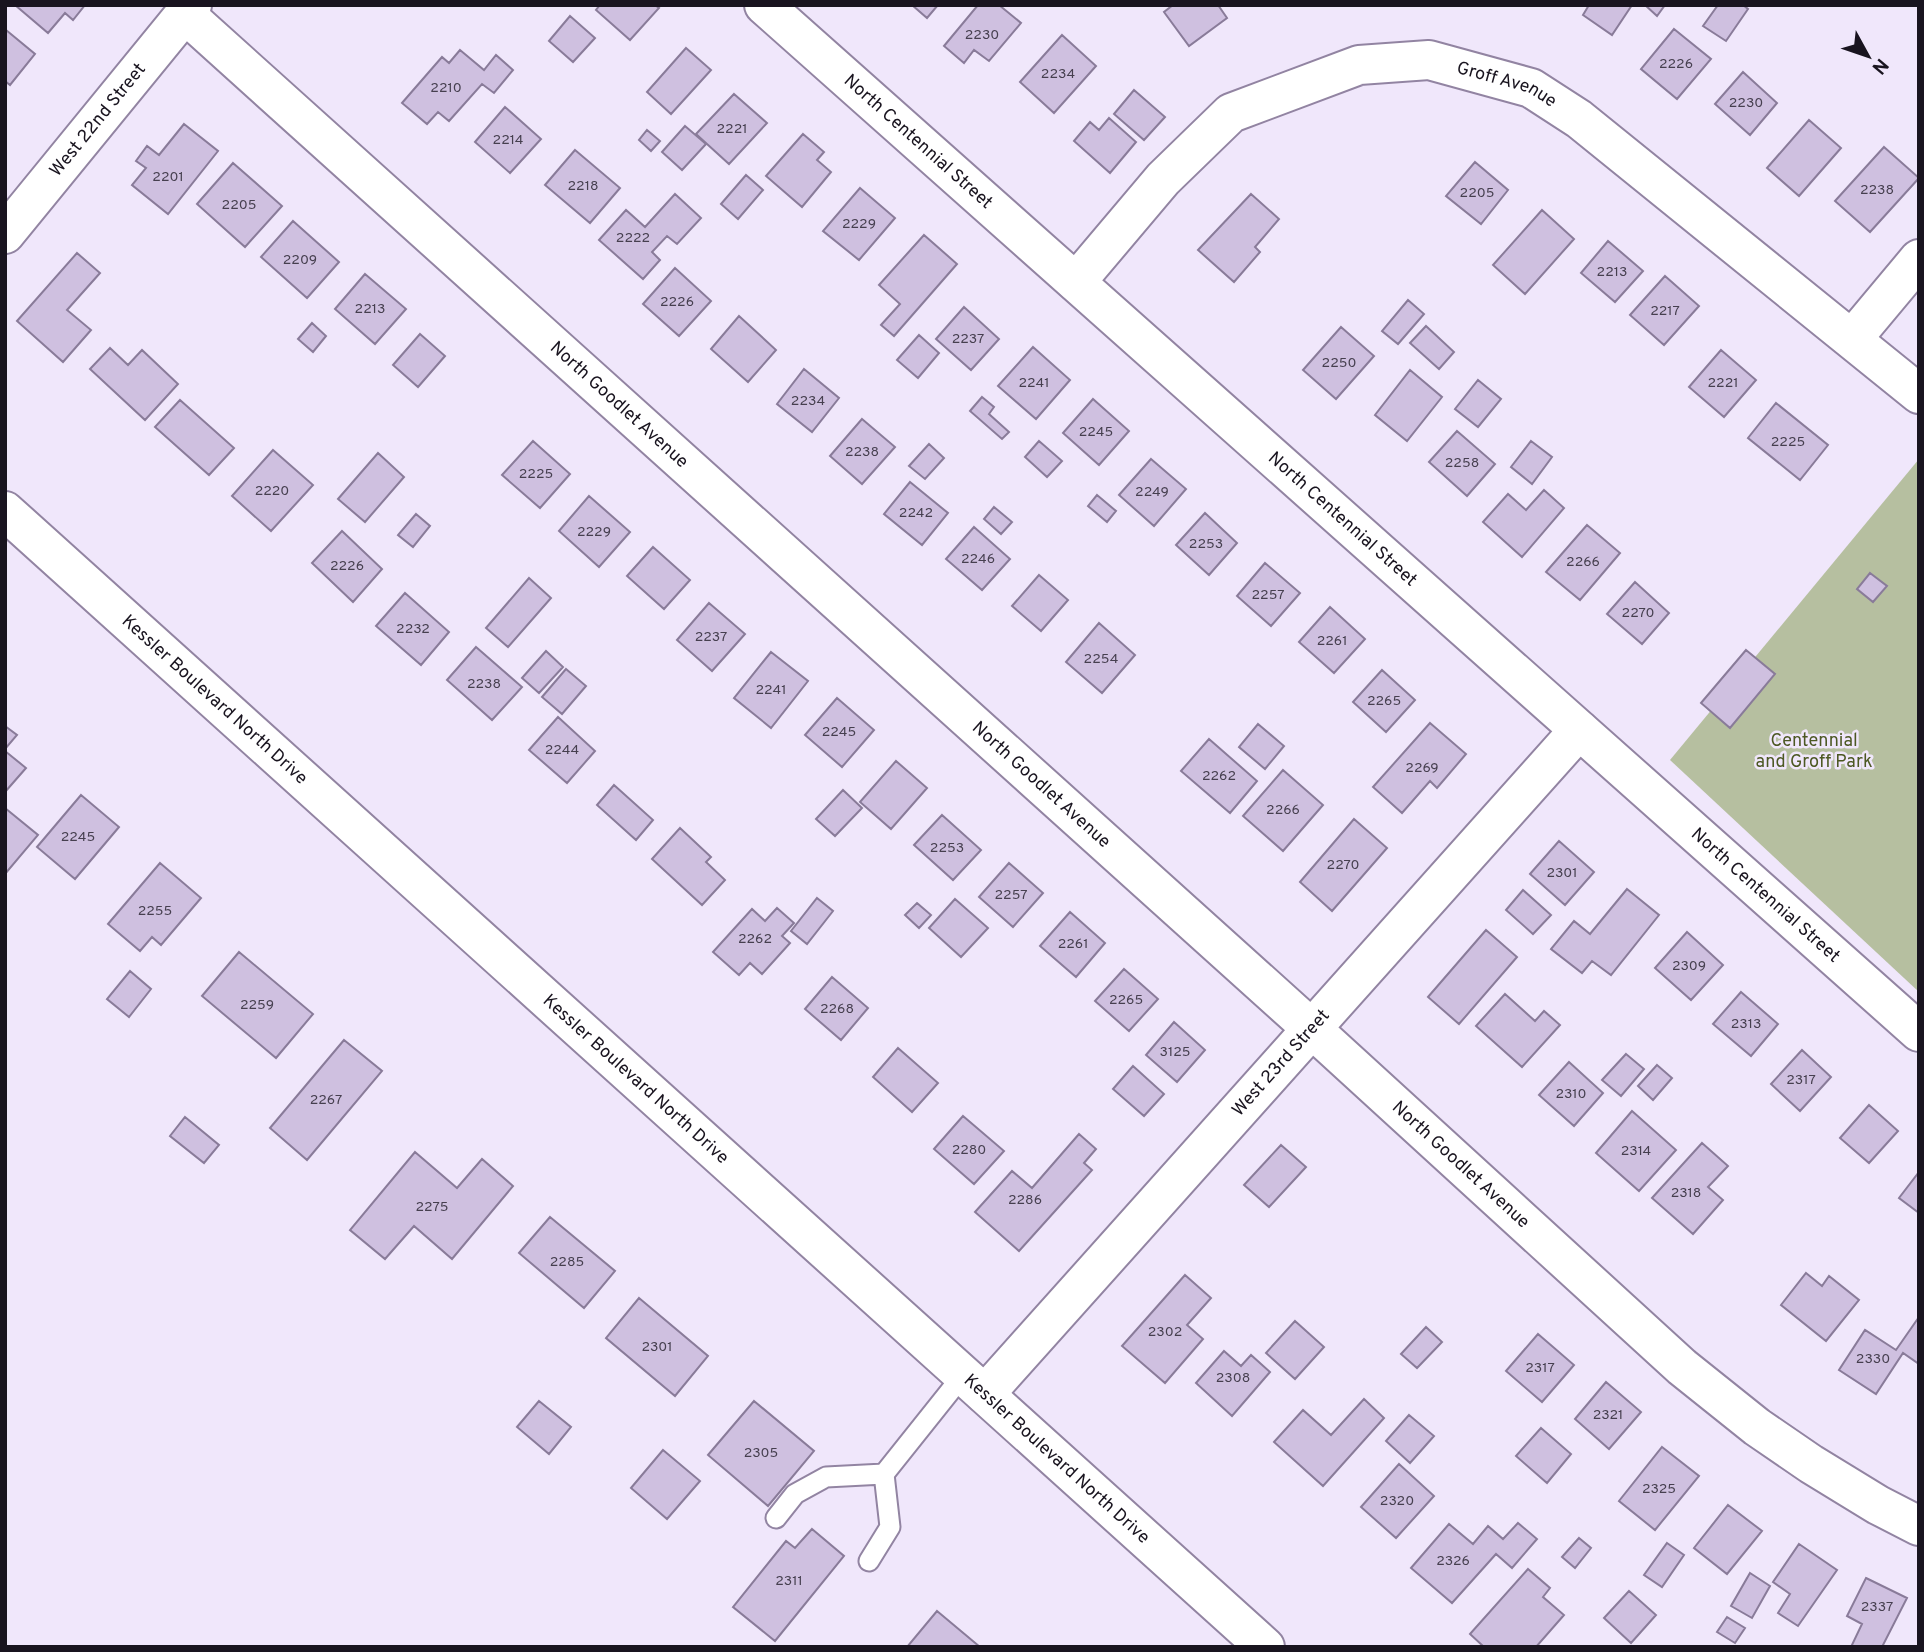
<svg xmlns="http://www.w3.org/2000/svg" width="1924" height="1652" font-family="Overpass,sans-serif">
	<rect width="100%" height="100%" fill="#f0e7fb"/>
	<path fill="#b6bfa0" d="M1919,459v533l-249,-232z"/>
	<path fill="#cfc0e0" stroke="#897b99" stroke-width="2" d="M15,5h70l-12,15 -8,-7 -17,20z
		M600,5h55l4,3 -29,32 -34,-30z
		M912,5h26l-11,13z
		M978,5h21l22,18 -32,38 -15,-11 -10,13 -20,-17z
		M1173,5h45l9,13 -38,28 -25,-34z
		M1589,5h43l-20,30 -29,-20z
		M1645,5h20l-8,11z
		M1718,5h25l5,4 -22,32 -23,-15z
		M570,16l25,22 -22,24 -24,-21z
		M1674,29l37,30 -34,40 -36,-30z
		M6,30l29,24 -25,31 -5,-4z
		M1062,35l34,31 -42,47 -34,-31z
		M686,48l25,22 -40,44 -24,-22z
		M460,50l24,20 12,-15 17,15 -19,23 -12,-9 -33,37 -11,-9 -11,12 -25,-21 40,-46 7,6z
		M1743,72l34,31 -27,32 -35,-31z
		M1134,90l31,27 -21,23 -30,-26z
		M734,94l33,29 -38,41 -33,-30z
		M505,107l36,32 -31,34 -35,-31z
		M1109,118l27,24 -26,31 -36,-32 16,-19 9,8z
		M1809,120l32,28 -42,48 -32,-28z
		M184,124l34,27 -50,63 -36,-29 14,-17 -10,-7 11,-15 12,9z
		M685,126l21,18 -24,26 -20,-18z
		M647,130l13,11 -9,10 -12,-11z
		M803,134l21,18 -7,8 14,12 -29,35 -36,-31z
		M1884,147l35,31 -49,54 -35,-31z
		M575,150l45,38 -30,35 -45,-38z
		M1475,162l33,28 -27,34 -35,-28z
		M233,163l49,43 -37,41 -48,-43z
		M746,175l17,15 -25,29 -17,-15z
		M860,188l35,30 -36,42 -36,-29z
		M675,194l26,24 -24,26 -10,-8 -15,16 8,8 -17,19 -44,-39 27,-30 19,17z
		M1251,194l28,25 -24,28 5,5 -26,30 -36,-32z
		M1542,210l32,29 -49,55 -32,-29z
		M293,221l46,41 -32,36 -46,-41z
		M924,235l33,29 -63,72 -13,-11 19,-21 -21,-19z
		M1608,241l35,30 -28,31 -34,-29z
		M77,253l23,20 -33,37 24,20 -28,32 -46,-41z
		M675,268l36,33 -32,35 -36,-32z
		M365,274l41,35 -31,35 -40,-35z
		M1665,276l34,30 -35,39 -34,-30z
		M1408,300l16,14 -26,30 -16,-13z
		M964,307l35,32 -28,31 -35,-31z
		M739,316l37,34 -28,32 -37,-33z
		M312,323l14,13 -13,16 -15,-13z
		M1426,326l28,26 -15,17 -29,-26z
		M1341,327l33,29 -38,43 -33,-29z
		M420,334l25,22 -27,31 -25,-22z
		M919,335l20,18 -21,25 -21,-18z
		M1033,347l37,33 -34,39 -38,-33z
		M110,348l18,17 14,-15 36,34 -33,36 -55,-51z
		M1721,350l35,30 -32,37 -35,-30z
		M804,369l35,29 -27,34 -35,-28z
		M1410,370l32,27 -35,44 -32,-26z
		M1478,380l23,19 -23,28 -23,-18z
		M982,397l12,10 -5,7 20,18 -7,7 -32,-28z
		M1093,399l36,32 -30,34 -36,-32z
		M180,400l54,48 -25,27 -54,-48z
		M1776,403l52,42 -28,35 -52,-42z
		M862,419l33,28 -33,37 -32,-28z
		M1457,431l38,33 -28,32 -38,-34z
		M533,441l37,33 -30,34 -38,-33z
		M1039,441l23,20 -15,16 -22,-20z
		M1531,441l21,16 -20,27 -21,-17z
		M929,444l15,14 -19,21 -16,-13z
		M273,450l40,35 -42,46 -39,-35z
		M378,453l26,24 -39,45 -27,-23z
		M1151,459l35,30 -32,37 -35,-31z
		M910,482l38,31 -26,32 -38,-31z
		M1544,490l20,18 -42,49 -39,-35 25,-28 18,16z
		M1097,495l19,16 -9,11 -19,-16z
		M589,496l41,36 -31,35 -40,-36z
		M994,507l18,15 -11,12 -17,-15z
		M1205,513l32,30 -28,32 -33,-30z
		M416,514l14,12 -17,21 -15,-12z
		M1587,525l33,28 -40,47 -34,-28z
		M974,527l36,32 -28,31 -36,-31z
		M342,531l40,38 -29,33 -41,-39z
		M653,547l37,33 -26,29 -37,-33z
		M1265,563l35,30 -29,33 -34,-30z
		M1870,573l17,13 -14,16 -16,-13z
		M1039,575l29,25 -27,31 -29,-25z
		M529,578l22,20 -43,49 -22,-19z
		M1635,582l34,31 -27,31 -35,-30z
		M405,593l44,39 -28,33 -45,-39z
		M709,603l36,31 -33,37 -35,-31z
		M1330,607l35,32 -31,34 -35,-31z
		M1099,623l36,32 -33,38 -36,-31z
		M476,647l46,40 -30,33 -45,-40z
		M1746,650l29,24 -45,54 -29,-25z
		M546,651l17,16 -24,26 -17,-15z
		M771,652l37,29 -37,47 -37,-30z
		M566,669l20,17 -24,28 -20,-17z
		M1382,670l33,30 -29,32 -33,-30z
		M837,698l37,32 -32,37 -37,-32z
		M558,717l37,34 -28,32 -38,-33z
		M1430,723l36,31 -29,34 -7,-7 -28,32 -29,-26z
		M1258,724l26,22 -19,23 -26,-22z
		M5,726l12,9 -12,14z
		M1209,739l48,42 -27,32 -49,-42z
		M5,751l21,17 -21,24z
		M896,761l31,27 -36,41 -31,-27z
		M1283,770l40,35 -40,46 -40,-35z
		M614,785l39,35 -17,20 -39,-35z
		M843,790l19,18 -27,28 -19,-17z
		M81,795l38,32 -44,52 -38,-32z
		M5,808l33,27 -33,39z
		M942,815l39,35 -28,30 -39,-35z
		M1354,819l33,29 -55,63 -32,-29z
		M680,828l31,29 -5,5 19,18 -23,25 -50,-46z
		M1559,841l35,31 -29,33 -35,-31z
		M160,863l41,35 -40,47 -9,-8 -12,14 -32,-27z
		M1009,863l34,30 -30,34 -34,-30z
		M1627,889l32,26 -48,60 -19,-14 -10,12 -31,-24 23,-28 16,13z
		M1523,890l28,25 -18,19 -27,-24z
		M817,898l16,13 -26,33 -16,-13z
		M955,899l33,29 -27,29 -32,-29z
		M917,903l14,12 -12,13 -14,-13z
		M777,908l17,15 -12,13 8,7 -28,31 -12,-11 -11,12 -26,-23 39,-43 13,12z
		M1070,912l35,31 -29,34 -36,-31z
		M1486,930l31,27 -58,67 -31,-27z
		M1687,932l36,33 -32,35 -36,-32z
		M239,952l74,62 -37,44 -74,-62z
		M1124,969l34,30 -29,32 -34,-30z
		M130,971l21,18 -22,28 -22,-18z
		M832,977l36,31 -27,32 -36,-31z
		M1741,992l37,32 -27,32 -38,-32z
		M1505,994l30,27 9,-10 16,14 -38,42 -46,-41z
		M1174,1022l31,28 -28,32 -31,-27z
		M344,1040l38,31 -75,89 -37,-32z
		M898,1048l40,35 -26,29 -39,-35z
		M1802,1050l29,27 -31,34 -29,-27z
		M1626,1054l18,15 -23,27 -19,-16z
		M1569,1062l34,31 -29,33 -35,-31z
		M1657,1065l15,13 -19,22 -15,-14z
		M1133,1066l31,28 -20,22 -31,-27z
		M1869,1105l29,26 -29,32 -29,-25z
		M1632,1111l44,39 -37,41 -43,-38z
		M963,1116l41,35 -30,33 -40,-35z
		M185,1117l34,28 -15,18 -34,-27z
		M1079,1134l17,15 -12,14 8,7 -73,81 -44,-39 37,-41 20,17z
		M1702,1143l26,23 -20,21 15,13 -30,34 -41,-36z
		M1281,1145l25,22 -37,40 -25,-22z
		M415,1152l42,36 25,-29 31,27 -61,73 -38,-33 -29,33 -35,-29z
		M1919,1172v41l-20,-15z
		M550,1217l65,54 -31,37 -65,-55z
		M1806,1273l16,13 7,-10 30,24 -33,41 -45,-36z
		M1185,1275l26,23 -24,27 16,14 -38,44 -43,-37z
		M639,1298l69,58 -33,40 -69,-58z
		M1919,1317v47l-16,-11 -27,41 -37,-24 26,-40 31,20z
		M1295,1321l29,26 -29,32 -29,-26z
		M1426,1327l16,15 -25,26 -16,-14z
		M1538,1334l36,31 -32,37 -36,-31z
		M1224,1351l17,15 10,-11 19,17 -38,44 -36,-33z
		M1606,1382l35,30 -32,37 -34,-30z
		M1364,1399l20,19 -61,68 -49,-44 29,-32 28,25z
		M539,1401l32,26 -22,27 -32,-27z
		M754,1401l60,50 -46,55 -60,-51z
		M1409,1415l25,21 -24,27 -24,-22z
		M1541,1428l30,26 -24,29 -31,-27z
		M1662,1447l37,29 -44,54 -36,-29z
		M663,1450l37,31 -33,38 -36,-31z
		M1399,1464l35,32 -38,42 -35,-31z
		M1728,1505l34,26 -35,43 -33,-26z
		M1518,1523l19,16 -25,29 -16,-14 -44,49 -41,-35 38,-44 24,20 15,-18 15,13z
		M812,1529l32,27 -69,85 -42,-34 53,-66 9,7z
		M1579,1538l12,10 -16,20 -13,-11z
		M1667,1543l17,12 -22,32 -18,-12z
		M1799,1544l38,26 -39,56 -20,-13 12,-19 -17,-12z
		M1528,1569l22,19 -7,9 21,18 -28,32h-52l-14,-13z
		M1750,1573l20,13 -18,32 -21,-12z
		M1866,1578l41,20 -25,49h-31l11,-23 -15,-8z
		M1629,1591l27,24 -25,28 -27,-25z
		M937,1611l43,36h-73z
		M1727,1617l18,11 -10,15 -18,-11z"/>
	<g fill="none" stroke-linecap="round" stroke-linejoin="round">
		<defs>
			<path id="service" d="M776,1518l19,-24 31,-17 58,-3 79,-99
				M869,1561l21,-34 -6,-53"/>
			<g id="minor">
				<path id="s1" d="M764,5l1155,1027"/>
				<path id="s2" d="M185,14l1127,1015 370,338 75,60 54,37 67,41 41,21"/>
				<path id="s3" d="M5,234l187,-229"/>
				<path id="s4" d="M1076,282l87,-103 68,-66 128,-48 70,-5 102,28 48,31 340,275"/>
				<path d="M1853,338l66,-79"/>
				<path id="s5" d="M985,1394l594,-664"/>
			</g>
			<g id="secondary">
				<path id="s6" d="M5,511l1260,1136"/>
			</g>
		</defs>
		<use href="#service" stroke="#9284a2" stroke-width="23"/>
		<use href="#minor" stroke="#9284a2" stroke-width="42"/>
		<use href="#secondary" stroke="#9284a2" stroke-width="42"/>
		<use href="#service" stroke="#fff" stroke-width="19"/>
		<use href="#minor" stroke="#fff" stroke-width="38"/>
		<use href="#secondary" stroke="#fff" stroke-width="38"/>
	</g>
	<g text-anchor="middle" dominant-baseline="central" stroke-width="5" stroke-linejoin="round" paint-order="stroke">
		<g font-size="14" fill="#463f4f">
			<text x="982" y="35">2230</text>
			<text x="1676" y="64">2226</text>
			<text x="1058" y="74">2234</text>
			<text x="446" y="88">2210</text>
			<text x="1746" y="103">2230</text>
			<text x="732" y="129">2221</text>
			<text x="508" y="140">2214</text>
			<text x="168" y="177">2201</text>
			<text x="583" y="186">2218</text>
			<text x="1877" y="190">2238</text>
			<text x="1477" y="193">2205</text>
			<text x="239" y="205">2205</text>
			<text x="859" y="224">2229</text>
			<text x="633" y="238">2222</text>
			<text x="300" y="260">2209</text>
			<text x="1612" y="272">2213</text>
			<text x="677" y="302">2226</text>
			<text x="370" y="309">2213</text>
			<text x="1665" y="311">2217</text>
			<text x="968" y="339">2237</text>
			<text x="1339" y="363">2250</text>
			<text x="1034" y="383">2241</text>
			<text x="1723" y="383">2221</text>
			<text x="808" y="401">2234</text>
			<text x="1096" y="432">2245</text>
			<text x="1788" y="442">2225</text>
			<text x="862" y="452">2238</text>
			<text x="1462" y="463">2258</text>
			<text x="536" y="474">2225</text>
			<text x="272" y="491">2220</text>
			<text x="1152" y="492">2249</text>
			<text x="916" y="513">2242</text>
			<text x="594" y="532">2229</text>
			<text x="1206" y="544">2253</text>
			<text x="978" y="559">2246</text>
			<text x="1583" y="562">2266</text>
			<text x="347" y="566">2226</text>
			<text x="1268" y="595">2257</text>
			<text x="1638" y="613">2270</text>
			<text x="413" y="629">2232</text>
			<text x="711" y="637">2237</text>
			<text x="1332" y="641">2261</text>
			<text x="1101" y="659">2254</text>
			<text x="484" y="684">2238</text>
			<text x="771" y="690">2241</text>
			<text x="1384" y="701">2265</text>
			<text x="839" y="732">2245</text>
			<text x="562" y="750">2244</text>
			<text x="1422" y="768">2269</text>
			<text x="1219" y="776">2262</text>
			<text x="1283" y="810">2266</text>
			<text x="78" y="837">2245</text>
			<text x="947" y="848">2253</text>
			<text x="1343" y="865">2270</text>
			<text x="1562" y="873">2301</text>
			<text x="1011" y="895">2257</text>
			<text x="155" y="911">2255</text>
			<text x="755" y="939">2262</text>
			<text x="1073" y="944">2261</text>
			<text x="1689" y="966">2309</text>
			<text x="1126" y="1000">2265</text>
			<text x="257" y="1005">2259</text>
			<text x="837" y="1009">2268</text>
			<text x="1746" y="1024">2313</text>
			<text x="1175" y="1052">3125</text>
			<text x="1801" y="1080">2317</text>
			<text x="1571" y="1094">2310</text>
			<text x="326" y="1100">2267</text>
			<text x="969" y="1150">2280</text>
			<text x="1636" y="1151">2314</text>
			<text x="1686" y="1193">2318</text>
			<text x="1025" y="1200">2286</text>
			<text x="432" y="1207">2275</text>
			<text x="567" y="1262">2285</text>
			<text x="1165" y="1332">2302</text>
			<text x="657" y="1347">2301</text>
			<text x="1873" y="1359">2330</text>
			<text x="1540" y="1368">2317</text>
			<text x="1233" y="1378">2308</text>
			<text x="1608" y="1415">2321</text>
			<text x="761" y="1453">2305</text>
			<text x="1659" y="1489">2325</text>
			<text x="1397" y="1501">2320</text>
			<text x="1453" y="1561">2326</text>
			<text x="789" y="1581">2311</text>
			<text x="1877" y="1607">2337</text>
		</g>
		<g font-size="18" fill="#19141f" stroke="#f0e7fb">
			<text stroke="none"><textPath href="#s4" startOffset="518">Groff Avenue</textPath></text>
			<text stroke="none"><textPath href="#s3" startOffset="147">West 22nd Street</textPath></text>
			<text stroke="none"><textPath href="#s1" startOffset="206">North Centennial Street</textPath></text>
			<text stroke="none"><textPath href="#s2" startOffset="584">North Goodlet Avenue</textPath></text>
			<text stroke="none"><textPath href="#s1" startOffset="774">North Centennial Street</textPath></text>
			<text stroke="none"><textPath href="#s6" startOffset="282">Kessler Boulevard North Drive</textPath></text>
			<text stroke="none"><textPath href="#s2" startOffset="1152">North Goodlet Avenue</textPath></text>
			<text stroke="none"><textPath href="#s1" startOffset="1340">North Centennial Street</textPath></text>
			<text stroke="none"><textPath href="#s5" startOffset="444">West 23rd Street</textPath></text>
			<text stroke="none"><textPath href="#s6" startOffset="849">Kessler Boulevard North Drive</textPath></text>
			<text stroke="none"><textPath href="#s2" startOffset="1718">North Goodlet Avenue</textPath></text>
			<text stroke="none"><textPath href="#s6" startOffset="1416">Kessler Boulevard North Drive</textPath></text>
		</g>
		<g font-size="18" fill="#4c5823" stroke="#f0e7fb">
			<text x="1814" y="741">Centennial<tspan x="1814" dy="21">and Groff Park</tspan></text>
		</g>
	</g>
	<rect width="1924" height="1652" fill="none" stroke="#19141f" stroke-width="14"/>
	<g transform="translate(1868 56) rotate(130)" stroke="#f0e7fb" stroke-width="5" paint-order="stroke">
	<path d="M0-5L12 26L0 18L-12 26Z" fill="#19141f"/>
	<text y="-10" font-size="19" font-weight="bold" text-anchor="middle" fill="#19141f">N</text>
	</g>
</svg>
